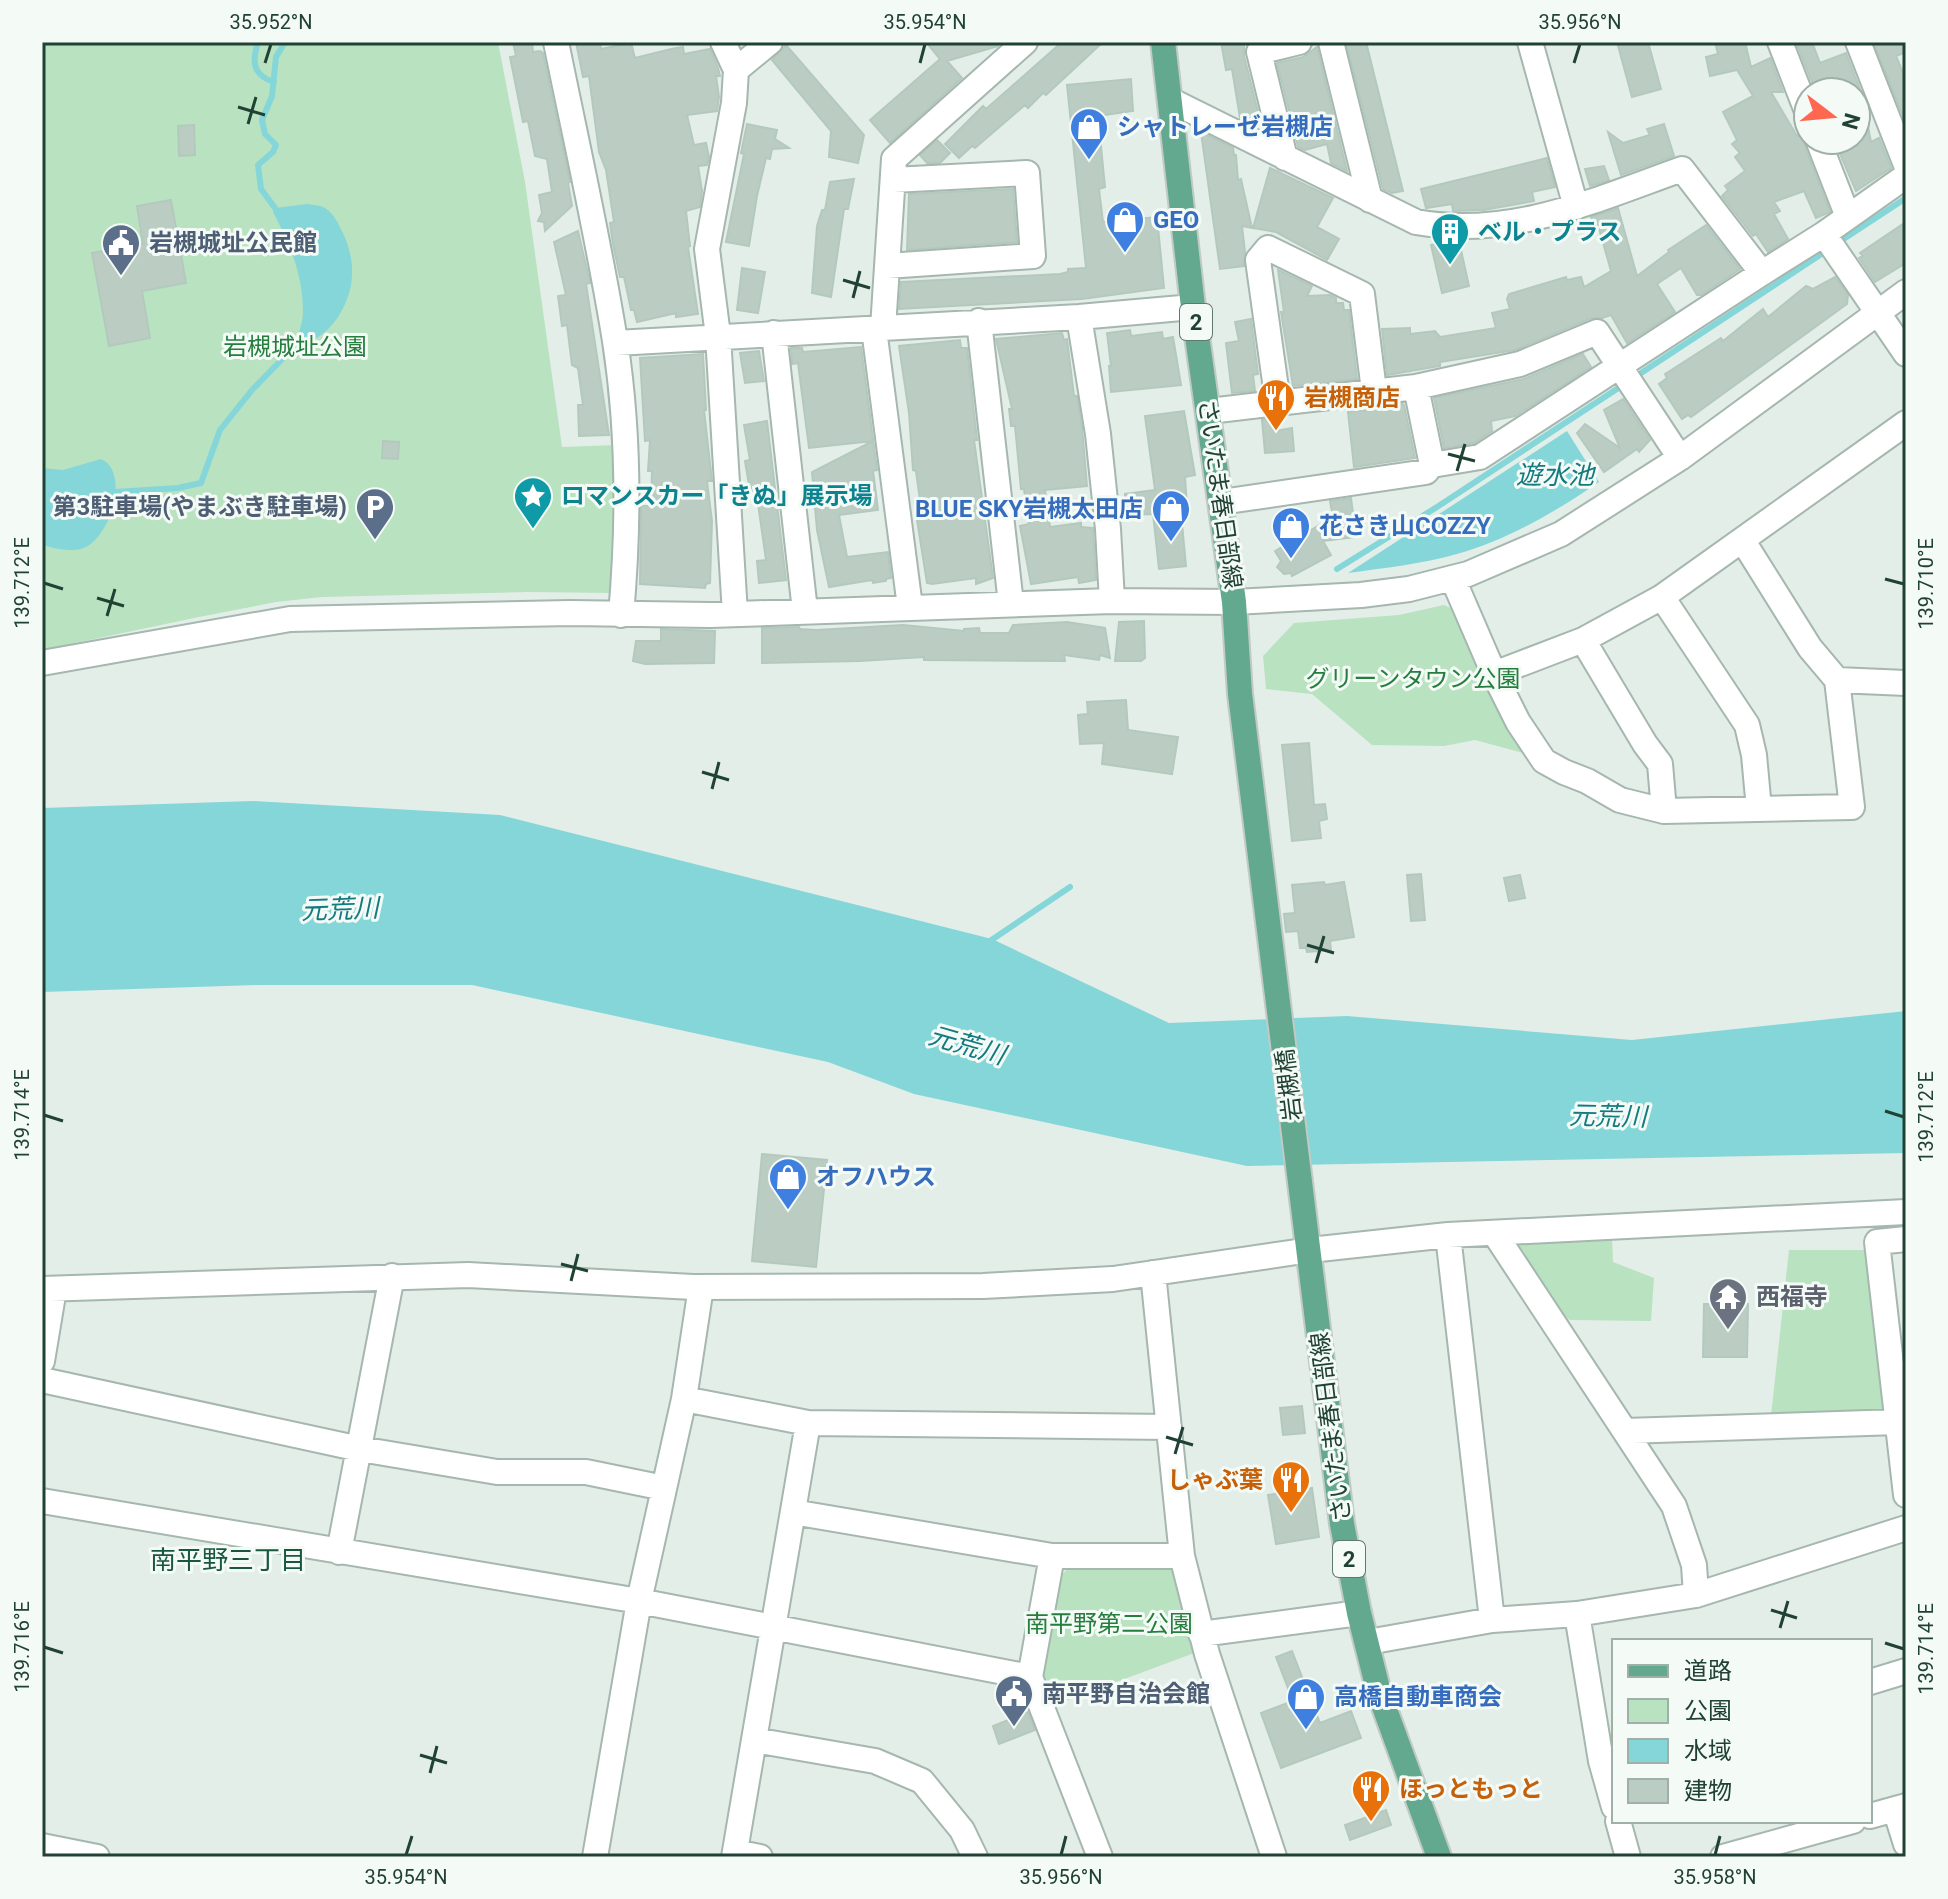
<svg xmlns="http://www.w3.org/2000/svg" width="1948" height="1899" font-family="Roboto,'Noto Sans JP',sans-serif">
	<rect width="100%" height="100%" fill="#e3eee8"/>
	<path fill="#b9e2c0" d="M42,42h456l27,140 37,265 54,-2 -3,148 -87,-1 -204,5 -46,5 -77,15 -157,33z
		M1444,605l15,7 72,143 -56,-15 -31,6 -72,-1 -60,-51 -46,-5 -3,-33 31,-33 105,-8z
		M1612,1237l1,25 41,16 -3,43 -81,-1 -22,-15 -31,-52 3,-14z
		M1789,1250h82l17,152 -8,9 -109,5z
		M1168,1565l15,11 14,76 -145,54 -10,-36 19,-95 9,-8z"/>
	<path fill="#85d6d9" d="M307,204c6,1 13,1 18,4 10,6 13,16 18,25 6,13 10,28 9,43 -1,28 -24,67 -54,67 0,-11 5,-21 5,-31 0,-37 -13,-68 -30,-100l2,-4z
		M1567,431l32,51c-42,29 -92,58 -142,72 -35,10 -73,14 -109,19z
		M101,459c30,13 9,82 -20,90 -12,3 -28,-1 -39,-4v-77l21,2z
		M252,801l248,14 492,124 177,84 178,-7 285,24 274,-29v142l-659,13 -333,-72 -86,-32 -356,-77h-213l-217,7v-184z"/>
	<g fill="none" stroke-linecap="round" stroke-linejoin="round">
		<path stroke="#85d6d9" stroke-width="6" d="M258,42c-6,19 -6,33 16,40
			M275,208l-14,-19 -3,-24 15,-13 3,-7 -11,-11 -3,-14 10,-24 4,-39 9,-15
			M1836,244l70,-46
			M1635,377l191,-126
			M115,492l63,-4 23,-5 19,-53 32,-40 46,-47
			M1337,569l100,-62 189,-124
			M987,943l83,-56"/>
	</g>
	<path fill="#bbcdc3" stroke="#b4c9be" stroke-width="2" d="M513,42h19l1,10 7,-1 3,2 27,129 -2,1 4,23 -27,25 -1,-9 -6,-1 4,-8 -3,-18 13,-3 -5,-33 -12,-3 -7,-35 -5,1 -13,-65 6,-1z
		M576,42h24l1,7 30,-6 4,15 36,-9 12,-2 1,7 26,-5 8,19 2,8h-4l3,21 -2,14 -30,4 7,30 12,-2 3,14 -2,8 -9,1 4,25 -2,16 -14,4 4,35 -2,1 10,67 -22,3v-4l-39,9 -3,-12h-3l-7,-33h-4l-7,-33 -3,-21 4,-1 -8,-52 -7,-18 -10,-76 -6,1z
		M926,42h71l1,4 -51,15 15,17 -72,65 -20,-23 70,-61z
		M1062,42h41l-57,53 -3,-2 -15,15 -3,-3 -50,43 -3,-2 -13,12 -14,-14 38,-38 3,3z
		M1221,42h23v14l15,60 -19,2 -8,-49 -6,1z
		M1346,42h20l37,149 -11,2 -9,-4z
		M1617,42h31l13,47 -29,8z
		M1715,42h30l6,25 19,-9 13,34h-12l26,44 6,-2 1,11 26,67 -14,6 -12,-27 -30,11 6,9 -6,3 14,25 -20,13 -12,-18 -3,2 -31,-40 6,-6 -3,-4 20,-15 -10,-14 5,-4 -8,-9 5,-4 -14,-28 30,-16 -16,-26 -27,6 -4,-19 12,-3z
		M1796,42h16l8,21 26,-10 22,57 -3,1 6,31 8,-4 12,30 -35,23 -22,-51h22v-48h-40z
		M1906,42v10l-10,4 10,24v44l-32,-81z
		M786,45l78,90 -6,28 -29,-6 2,-26 -59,-71z
		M1317,47l30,124 -16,-8 -4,-19 -22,6 -7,-3 -9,-37 -12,-47 26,-6z
		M1131,79l2,32 -35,5 7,71 -6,2 4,33 54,-5 7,71 -82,11 -183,10 2,-27 159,-8 8,-2v-3l18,-1 -19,-183z
		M747,124l30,6 -2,9 14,9 -17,1 -2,10 -4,-1 -9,38 -8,50 -23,-4 18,-88 -3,-1z
		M1664,124l10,32 -53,19 -13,-43 15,11 27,-8 -3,-6z
		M194,125l1,30 -16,1 -1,-30z
		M1201,132l32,16 1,7h2l2,25 3,-1 11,49 -10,-2 3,26 -1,14 -24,3z
		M937,140l13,13 -10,10h-13l-7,-8z
		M1547,158l8,29 -23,5 2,9 -50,9 -31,1 -1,-7 -26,4 -5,-19z
		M1604,166l5,14 -19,6 -5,-17z
		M1270,168l63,30 -16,29 22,12 -12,21 -51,-28 -23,-4z
		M854,179l-6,30h-4l-13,88 -19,-4 5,-67 5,-16h3l5,-28z
		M1013,189l4,53 -110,8 2,-56z
		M171,200l15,83 -44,8 8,47 -41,8 -17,-93 51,-9 -6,-38z
		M1618,208l19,68 32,-24 -1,-2 38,-25 34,44 -39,26h-4l-16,-27 -24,16 18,28 -48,31 -16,-28 -9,3h-11l-76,32 -75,12v4l-53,9 -5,-46 28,-1v6l25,-3 5,6 56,-9 -4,-15 18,-4 -3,-10 2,-5 57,-17 1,3 14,-3 3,10 27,-16 -13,-46 -4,1 -3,-9z
		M1906,222v41l-31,19 -16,-24 4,-2 -3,-3z
		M578,231l12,52 -4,1 23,151 -30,1 -1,-31h5l-5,-37 -6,-3 -5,-40 -5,1 -4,-30 8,-1 -12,-53z
		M1450,241h9l10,45 -27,7 -11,-48z
		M742,268l23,4 -7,41 -21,-3z
		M1278,270l34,16 -5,10 23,-1 6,3v5h7l1,7h5l8,69 -64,7 -12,-74h3z
		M1835,277l13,18 -1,9 -156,113 -3,-2 -6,4 -23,-35 8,-6 -2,-4 56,-36 2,3 40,-32 5,8 38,-31 7,3z
		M1251,319l7,55 -5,1 2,16 -23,2 -6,-50 13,-2 -4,-19z
		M1130,330l1,6 31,-4 1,7 10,-2 8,48 -70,7 -2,-26h2l-4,-33z
		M1062,333l2,7 3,-1 7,57h3l5,31 5,59 -42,4 5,37 31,-4v4l12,1 3,52 -17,3 -1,-6 -47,7 -11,-58 9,-2 -5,-35h-3l-6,-63h-4l-2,-17h3l-16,-70z
		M960,340l1,8h6l10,92h-3l19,138 -17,6v-6l-44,6 -5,-1 -13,-82 6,-1 -4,-29 -3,-1 -4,-57 -10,-67z
		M861,347l16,123 -4,1 5,39 -39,5 8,42 41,-5 3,26 -5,1v2l-13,2 -1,-3 -43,7 -12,-57 -5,-58 61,-31 -64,7 -11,-85 -6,1 -1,-16h11l1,4z
		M759,351l5,30 -19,2 -5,-30z
		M703,354l3,56h-2l8,71h-5l5,40 -2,62 -4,1 -1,4 -65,-4 1,-78h10l1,-35h-4l2,-31 -5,1 -5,-83z
		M1583,354l8,13 -76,49 -24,5 1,10 -18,12 -30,5 -10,-50 90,-19z
		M1623,399l27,41 -11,12 -2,-3 -33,23 -27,-39 8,-9 35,24 -16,-38z
		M1402,404l2,1 11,53 -61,9 -6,-55 40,-4v-3z
		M1184,411l11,64 -10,2 2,30 -3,1v5h-3l5,53 -27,3 -6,-55 -25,1 -4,-3 -3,-13 4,-1v-4l30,-4 -10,-74z
		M1274,419l2,12 16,-3 2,23 -29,2 -3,-33z
		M767,421l19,159 -27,3 -2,-22 9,-1 -10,-70 -6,1 -5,-30 5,-1 -6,-35z
		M383,441l16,1 -1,17 -16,-1z
		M1351,498l5,39 -33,4 8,14 -39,21 -1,-3 -7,1 -7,-7 4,-6 -6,-10 58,-34 -3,-16z
		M1144,621l1,37 -4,3h-26l4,-39z
		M1067,622l38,6 5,30 -10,-3 -1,5 -35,-5 1,6 -141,-1v-3l-64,4 -98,2v-35l37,-1 1,2 16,1 87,-5 61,6v-2l15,-1 1,5h29l4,-8z
		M661,629l54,2 -1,32 -69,1 -12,-3 3,-20h25z
		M1126,700l2,30 50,7 -6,37 -70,-10 2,-21 -24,1 -2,-29 10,-1 -1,-12z
		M1309,743l5,62 11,-1 2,15 -8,2 2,17 -29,3 -10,-96z
		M1421,874l4,46 -14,1 -4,-46z
		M1520,875l5,23 -16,3 -5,-23z
		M1324,882l1,3 19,-3 10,55 -24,4 1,9 -24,2 -1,-4h-6l-2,-17 -12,1 -2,-18 11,-1 -3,-28z
		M762,1154l65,6 -11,107 -64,-6z
		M1704,1304h44l-1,53h-44z
		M1302,1406l3,27 -22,2 -3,-27z
		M1312,1488l7,49 -43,7 -8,-49z
		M1292,1651l28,72 31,-12 10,27 -80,30 -20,-55 32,-12 -17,-44z
		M1028,1712l7,18 -36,14 -6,-18z
		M1386,1810l5,15 -41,15 -5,-15z"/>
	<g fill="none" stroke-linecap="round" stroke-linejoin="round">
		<defs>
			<path id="minor" d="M556,42c20,99 43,199 59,299 14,90 14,184 6,274
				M723,42l13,28 -2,33 -27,146 11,87 17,278
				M1331,42l39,158
				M1530,42l46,165
				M1780,42l28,72
				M1858,42l48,123
				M736,70l34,-28
				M1170,100l246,122c94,17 179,-22 266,-53l80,104 62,-39 82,-58
				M1818,140l30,77
				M1285,158l-26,-106 40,-10
				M1830,243l76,111
				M887,266l146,-10 -6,-83 -134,7
				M1079,317l19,117 10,95 4,72
				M979,321l32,283
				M883,328l11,-169 131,-117
				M874,329l36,278
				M774,333l31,278
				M616,343l463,-26 114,-10
				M1416,387l16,78
				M1278,403l-20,-143 10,-12 94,46 12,97
				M1209,411l207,-24 104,-23 77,-32 83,126
				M1221,502l205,-30 6,-7 48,-8 282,-184
				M1453,579l41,95 24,48 26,39 20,11 23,9 33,19 44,11 188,-4 -15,-127 -27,-32 -67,-107
				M1662,597l85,128 7,30 5,54
				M1583,640l62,104 15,20 4,47
				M42,663l248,-44 280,-6 140,2 402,-14 122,1 127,-7 48,-6 59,-15 93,-40 119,-76 226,-166
				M1494,674l89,-34 79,-43 244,-174
				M1837,680l69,3
				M1495,1234l179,272 20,59 2,30
				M1448,1235l44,385
				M1906,1239l-29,3 29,253
				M1153,1273l29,283 25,98 67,203
				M42,1289l426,-14 225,12 290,-1 130,-7 197,-29 138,-15 458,-23
				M42,1361l12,-72
				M42,1380l318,69 137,23h89l78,16
				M684,1399l124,24 361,4
				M1625,1431l273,-9
				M42,1501l597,100 391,76
				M793,1512l259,44h130
				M339,1552l53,-276
				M1052,1556l-22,121 70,180
				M1577,1614l24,147 13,46
				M1201,1634l158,-21
				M1368,1642l124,-22 85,-6 119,-19 210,-67
				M1870,1682l36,-11
				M754,1740l121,21 47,20 40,49 13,27
				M1895,1809l11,35
				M1870,1816l36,-10
				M1618,1821l10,36
				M42,1846l55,11
				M735,1852l25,5
				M595,1857l44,-256 45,-202 17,-112
				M734,1857l74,-434
				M1723,1857l130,-36"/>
			<path id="major" d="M1163,42l30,265 41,295 6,92 102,830 17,89 20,80 60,164"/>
		</defs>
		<use href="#minor" stroke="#a5b7af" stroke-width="28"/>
		<use href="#major" stroke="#c1cac6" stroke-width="28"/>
		<use href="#minor" stroke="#fff" stroke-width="24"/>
		<use href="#major" stroke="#62a98f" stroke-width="24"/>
	</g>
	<path fill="none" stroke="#204235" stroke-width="3" d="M265,63l6,-19M920,63l5,-19M1574,63l6,-19M238,107l27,8M248,124l8,-27M843,280l27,8M853,298l7,-27M1448,454l27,7M1457,471l8,-27M1885,579l19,5M44,583l19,6M97,598l27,8M107,616l8,-27M702,772l27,8M712,789l7,-27M1307,945l27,8M1316,963l8,-27M1885,1111l19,6M44,1115l19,6M561,1264l27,7M571,1281l7,-27M1166,1437l27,8M1175,1454l8,-27M1771,1610l26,8M1780,1628l8,-27M1885,1643l19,6M44,1647l19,6M420,1755l27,8M430,1773l7,-27M406,1855l6,-19M1061,1855l5,-19M1715,1855l5,-19"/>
	<defs>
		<symbol id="shop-pin" viewBox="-11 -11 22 30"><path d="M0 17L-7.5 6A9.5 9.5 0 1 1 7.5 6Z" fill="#3f7fe0" stroke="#f4faf6"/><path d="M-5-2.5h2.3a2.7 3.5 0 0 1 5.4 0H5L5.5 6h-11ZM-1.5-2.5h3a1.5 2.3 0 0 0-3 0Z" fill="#fff"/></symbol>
		<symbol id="building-pin" viewBox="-11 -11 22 30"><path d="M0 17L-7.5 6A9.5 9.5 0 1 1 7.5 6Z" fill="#0f9aa8" stroke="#f4faf6"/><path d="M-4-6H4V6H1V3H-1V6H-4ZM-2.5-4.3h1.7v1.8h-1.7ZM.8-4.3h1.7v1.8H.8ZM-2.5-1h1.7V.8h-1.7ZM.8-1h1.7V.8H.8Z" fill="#fff"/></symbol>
		<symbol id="civic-pin" viewBox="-11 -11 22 30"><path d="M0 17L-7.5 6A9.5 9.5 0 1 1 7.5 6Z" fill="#5c6f8a" stroke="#f4faf6"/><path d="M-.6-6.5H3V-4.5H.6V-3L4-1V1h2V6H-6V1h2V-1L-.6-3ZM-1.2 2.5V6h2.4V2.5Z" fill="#fff"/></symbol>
		<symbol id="restaurant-pin" viewBox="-11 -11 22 30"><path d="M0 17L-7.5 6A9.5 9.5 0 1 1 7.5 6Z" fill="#e8710a" stroke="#f4faf6"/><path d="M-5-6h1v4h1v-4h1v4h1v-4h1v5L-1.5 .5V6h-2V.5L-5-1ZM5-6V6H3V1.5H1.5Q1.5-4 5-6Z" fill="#fff"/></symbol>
		<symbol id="sight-pin" viewBox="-11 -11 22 30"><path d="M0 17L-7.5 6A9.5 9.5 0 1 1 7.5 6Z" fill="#0f9aa8" stroke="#f4faf6"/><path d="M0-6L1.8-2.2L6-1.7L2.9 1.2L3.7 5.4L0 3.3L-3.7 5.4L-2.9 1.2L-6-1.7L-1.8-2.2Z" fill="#fff"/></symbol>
		<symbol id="parking-pin" viewBox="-11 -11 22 30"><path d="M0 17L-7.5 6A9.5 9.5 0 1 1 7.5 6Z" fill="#5c6f8a" stroke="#f4faf6"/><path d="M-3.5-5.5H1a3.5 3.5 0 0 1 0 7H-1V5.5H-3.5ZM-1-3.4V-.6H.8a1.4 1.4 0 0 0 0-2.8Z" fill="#fff"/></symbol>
		<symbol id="temple-pin" viewBox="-11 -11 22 30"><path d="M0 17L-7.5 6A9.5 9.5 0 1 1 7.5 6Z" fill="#6b7280" stroke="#f4faf6"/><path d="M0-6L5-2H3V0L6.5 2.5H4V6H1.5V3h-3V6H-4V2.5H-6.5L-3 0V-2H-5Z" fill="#fff"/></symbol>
	</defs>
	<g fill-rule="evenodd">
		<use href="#shop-pin" x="1067" y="105" width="44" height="60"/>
		<use href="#shop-pin" x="1103" y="198" width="44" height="60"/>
		<use href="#building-pin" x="1428" y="210" width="44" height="60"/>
		<use href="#civic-pin" x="99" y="221" width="44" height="60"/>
		<use href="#restaurant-pin" x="1254" y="376" width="44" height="60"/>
		<use href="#sight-pin" x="511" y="474" width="44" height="60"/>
		<use href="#parking-pin" x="353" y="485" width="44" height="60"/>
		<use href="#shop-pin" x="1149" y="487" width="44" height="60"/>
		<use href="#shop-pin" x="1269" y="504" width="44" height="60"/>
		<use href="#shop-pin" x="766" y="1155" width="44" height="60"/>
		<use href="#temple-pin" x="1706" y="1275" width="44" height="60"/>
		<use href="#restaurant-pin" x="1269" y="1458" width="44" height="60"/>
		<use href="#civic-pin" x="992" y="1672" width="44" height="60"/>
		<use href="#shop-pin" x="1284" y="1675" width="44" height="60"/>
		<use href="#restaurant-pin" x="1349" y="1767" width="44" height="60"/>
	</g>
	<g text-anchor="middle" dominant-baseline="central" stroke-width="6" stroke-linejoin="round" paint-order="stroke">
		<g fill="#f4faf6" stroke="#60796f" stroke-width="2">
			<rect x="1180" y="304" width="32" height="36" rx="6"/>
			<rect x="1333" y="1541" width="32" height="36" rx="6"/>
		</g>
		<g font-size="22" font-weight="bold" fill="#204235">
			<text x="1196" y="322">2</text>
			<text x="1349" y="1559">2</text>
		</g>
		<g font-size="24" font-weight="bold" fill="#366cbe" stroke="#f4faf6" text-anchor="start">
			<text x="1117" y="127">シャトレーゼ岩槻店</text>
			<text x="1153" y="220">GEO</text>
			<text x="1143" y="509" text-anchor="end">BLUE SKY岩槻太田店</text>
			<text x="1319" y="526">花さき山COZZY</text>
			<text x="816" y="1177">オフハウス</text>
			<text x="1334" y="1697">高橋自動車商会</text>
		</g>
		<g font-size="24" font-weight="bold" fill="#0d838f" stroke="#f4faf6" text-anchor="start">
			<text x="1478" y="232">ベル・プラス</text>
			<text x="561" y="496">ロマンスカー「きぬ」展示場</text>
		</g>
		<g font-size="24" font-weight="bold" fill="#4e5e75" stroke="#f4faf6" text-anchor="start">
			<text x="149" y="243">岩槻城址公民館</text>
			<text x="347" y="507" text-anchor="end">第3駐車場(やまぶき駐車場)</text>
			<text x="1042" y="1694">南平野自治会館</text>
		</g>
		<g font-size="24" fill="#257e3e" stroke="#f4faf6">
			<text x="295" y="347">岩槻城址公園</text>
			<text x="1413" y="679">グリーンタウン公園</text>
			<text x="1109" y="1624">南平野第二公園</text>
		</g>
		<g font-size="24" font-weight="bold" fill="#c56008" stroke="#f4faf6" text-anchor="start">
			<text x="1304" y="398">岩槻商店</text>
			<text x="1263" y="1480" text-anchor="end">しゃぶ葉</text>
			<text x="1399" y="1789">ほっともっと</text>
		</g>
		<g font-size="24" fill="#204235" stroke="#f4faf6">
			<text transform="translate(1220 494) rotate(82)">さいたま春日部線</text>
			<text transform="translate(1289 1085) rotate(-97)">岩槻橋</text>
			<text transform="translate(1331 1427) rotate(-97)">さいたま春日部線</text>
		</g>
		<g font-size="24" font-weight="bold" fill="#5b616d" stroke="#f4faf6" text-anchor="start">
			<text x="1756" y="1297">西福寺</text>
		</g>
		<g font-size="26" font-style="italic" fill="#137a80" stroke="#f4faf6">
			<text x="1555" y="475">遊水池</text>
			<text transform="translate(340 909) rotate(-2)">元荒川</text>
			<text transform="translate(967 1045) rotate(16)">元荒川</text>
			<text transform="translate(1608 1116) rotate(1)">元荒川</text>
		</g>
		<g font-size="26" fill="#195741" stroke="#f4faf6">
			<text x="228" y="1560">南平野三丁目</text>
		</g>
	</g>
	<rect width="1948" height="1899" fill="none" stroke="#f4faf6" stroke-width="88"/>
	<rect x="1612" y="1639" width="260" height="184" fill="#f4faf6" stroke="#9fb0a9" stroke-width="2"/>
	<rect x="1628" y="1665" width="40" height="12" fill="#62a98f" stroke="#9fb0a9" stroke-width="2"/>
	<text x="1684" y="1679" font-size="24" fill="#204235">道路</text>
	<rect x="1628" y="1699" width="40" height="24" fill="#b9e2c0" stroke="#9fb0a9" stroke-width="2"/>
	<text x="1684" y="1719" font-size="24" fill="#204235">公園</text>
	<rect x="1628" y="1739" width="40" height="24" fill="#85d6d9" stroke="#9fb0a9" stroke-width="2"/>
	<text x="1684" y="1759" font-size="24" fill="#204235">水域</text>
	<rect x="1628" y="1779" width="40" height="24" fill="#bbcdc3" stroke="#9fb0a9" stroke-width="2"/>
	<text x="1684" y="1799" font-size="24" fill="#204235">建物</text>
	<g transform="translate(1832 116) rotate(106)"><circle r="38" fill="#f4faf6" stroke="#9fb0a9" stroke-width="2"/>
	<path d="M0-6L14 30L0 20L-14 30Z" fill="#ff6750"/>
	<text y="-12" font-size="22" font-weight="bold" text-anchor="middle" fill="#204235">N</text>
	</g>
	<rect x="44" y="44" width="1860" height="1811" fill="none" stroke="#204235" stroke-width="3"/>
	<g font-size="20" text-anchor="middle" fill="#204235">
		<text x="271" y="29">35.952°N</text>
		<text x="925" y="29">35.954°N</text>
		<text x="1580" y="29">35.956°N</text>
		<text transform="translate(22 583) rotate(-90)" y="7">139.712°E</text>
		<text transform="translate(1926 584) rotate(-90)" y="7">139.710°E</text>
		<text transform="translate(22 1115) rotate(-90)" y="7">139.714°E</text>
		<text transform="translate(1926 1117) rotate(-90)" y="7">139.712°E</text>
		<text transform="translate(22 1647) rotate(-90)" y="7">139.716°E</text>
		<text transform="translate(1926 1649) rotate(-90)" y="7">139.714°E</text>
		<text x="406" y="1884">35.954°N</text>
		<text x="1061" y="1884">35.956°N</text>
		<text x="1715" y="1884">35.958°N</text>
	</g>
</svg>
